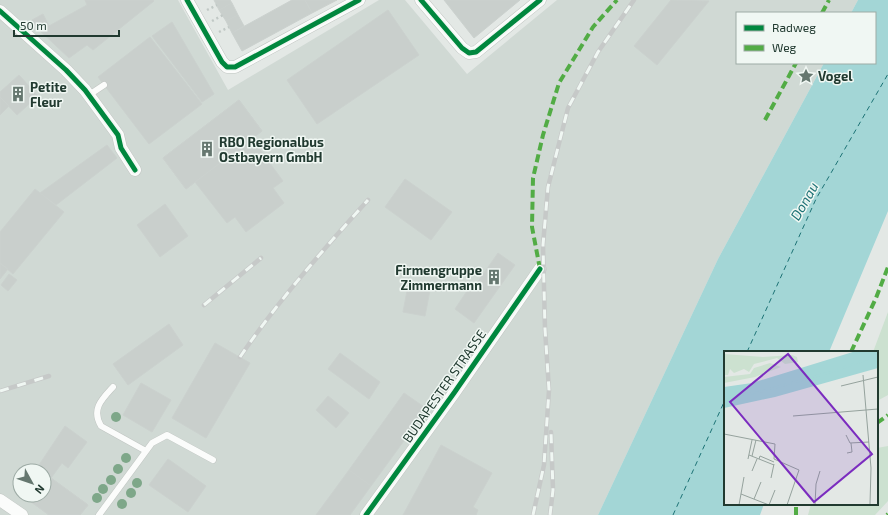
<svg xmlns="http://www.w3.org/2000/svg" width="888" height="515" font-family="'Exo 2',sans-serif">
	<rect width="100%" height="100%" fill="#e3e8e5"/>
	<path fill="#d0d9d4" fill-rule="evenodd" d="M0,0h178l50,90 151,-90h26l62,74 90,-74h301l-7,13h-114v50h87l-106,196 -120,256h-598zM20,471h24v24h-24z"/>
	<path fill="#cce1d0" d="M888,312v83l-11,6v-49h-4z
		M888,446v55l-13,14h-67l3,-11h66v-56z"/>
	<path fill="#a3d6d6" d="M858,0h30v211l-59,141h-104v152h39l-4,11h-162l120,-256 106,-196h51v-50h-24z"/>
	<g fill="none" stroke-linecap="round" stroke-linejoin="round">
		<path stroke="#1c7275" stroke-width="1" stroke-dasharray="5 4" stroke-linecap="butt" d="M747,352l69,-153 72,-125
			M673,515l52,-115"/>
	</g>
	<path fill="#c9cfcc" stroke="#cbd1ce" d="M85,0h68l1,1 -61,49 -6,-5 -18,13 -32,-30 -5,-8 11,-6 6,12 38,-21z
		M214,0h16l2,3 -13,7z
		M292,0h13l7,13 -70,38 -10,-18z
		M305,0h32l-25,13z
		M444,0h76l-46,38z
		M671,0l38,1 -52,64 -23,-19z
		M232,3l6,12 -12,6 -7,-11z
		M388,10l31,45 -102,69 -30,-44z
		M238,15l6,11 -12,7 -6,-12z
		M172,22l42,72 -12,8 -50,-66z
		M150,37l52,67 -53,40 -51,-67z
		M19,75l19,21 -21,19 -17,-18v-5z
		M0,97l9,9 -9,9z
		M239,100l23,31 -76,58 -23,-31z
		M239,100l23,31 -10,8 31,42 -10,7 11,15 -38,29 -11,-15 -8,6 -32,-41 -9,7 -23,-31z
		M107,145l10,13 -61,47 -16,-12z
		M405,179l47,33 -21,28 -46,-33z
		M35,189l29,23 -51,62 -13,-11v-31z
		M165,204l23,32 -28,21 -23,-32z
		M498,253l17,12 -41,58 -19,-14 14,-21 3,2z
		M0,263l8,6 -8,10z
		M9,274l8,6 -9,11 -7,-6z
		M408,286l22,4 -5,26 -22,-4z
		M169,324l14,21 -55,40 -15,-21z
		M215,343l35,20 -44,75 -34,-20z
		M340,353l40,29 -11,17 -41,-30z
		M141,383l30,17 -19,32 -29,-17z
		M404,393l23,16 -56,77 -22,-16z
		M328,396l21,17 -13,15 -20,-18z
		M65,426l22,16 -19,26 -6,-5 -11,15 37,27 -8,10h-31l-27,-20h22v-24h-12l3,-4 2,1z
		M441,445l51,28 -19,34 5,3 -2,5h-73z
		M168,459l38,27 -18,26 -39,-27z
		M349,470l22,16 -21,29h-34z
		M44,473l44,32 -8,10h-31l-27,-20h22z"/>
	<g fill="none" stroke-linecap="round" stroke-linejoin="round">
		<defs>
			<path id="service" d="M89,95l15,-10
				M113,387c-11,12 -22,22 -12,39l45,25
				M99,515l53,-72 15,-8 46,25"/>
			<path id="minor" d="M187,0l35,62 5,5h8l124,-67
				M421,0l41,48 7,5 7,-1 64,-52
				M0,11l66,59 19,20 33,45 3,13 14,22
				M0,500l22,15
				M366,515l88,-122 86,-124"/>
		</defs>
		<use href="#service" stroke="#c0c5c2" stroke-width="7"/>
		<use href="#minor" stroke="#c0c5c2" stroke-width="13"/>
		<path stroke="#c0c8c5" stroke-width="2.5" stroke-dasharray="2 3" stroke-linecap="butt" d="M207,10l10,-5
			M212,21l11,-6
			M219,32l10,-5"/>
		<use href="#service" stroke="#fbfcfb" stroke-width="6"/>
		<use href="#minor" stroke="#fbfcfb" stroke-width="12"/>
		<defs>
			<path id="rail" d="M204,305l57,-47
				M240,357c38,-56 82,-106 128,-157
				M0,391l49,-15
				M533,515l11,-50 5,-75 -4,-61 -2,-84 5,-58 20,-79 30,-56 36,-52
				M550,515l3,-25 -2,-58"/>
		</defs>
		<use href="#rail" stroke="#c6c9c8" stroke-width="4.5"/>
		<use href="#rail" stroke="#f0f7f3" stroke-width="3" stroke-dasharray="9" stroke-linecap="butt"/>
		<path stroke="#52ac45" stroke-width="4" stroke-dasharray="8 4" stroke-linecap="butt" d="M822,13l7,-13
			M765,120l31,-57
			M540,269l-8,-42 1,-49 10,-43 16,-52 34,-56 24,-27
			M851,352l25,-54 12,-31
			M877,423l11,-8
			M796,515v-11
			M887,515l1,-1"/>
		<defs>
			<path id="cycleway" d="M187,0l35,62 5,5h8l124,-67
				M421,0l41,48 7,5 7,-1 64,-52
				M0,11l66,59 19,20 33,45 3,13 14,22
				M366,515l88,-122 86,-124"/>
		</defs>
		<use href="#cycleway" stroke="#f0f7f3" stroke-width="8"/>
		<use href="#cycleway" stroke="#00873e" stroke-width="5"/>
	</g>
	<g fill="#7ea789">
		<circle cx="116" cy="417" r="5"/>
		<circle cx="126" cy="458" r="5"/>
		<circle cx="118" cy="469" r="5"/>
		<circle cx="111" cy="480" r="5"/>
		<circle cx="137" cy="483" r="5"/>
		<circle cx="103" cy="489" r="5"/>
		<circle cx="131" cy="493" r="5"/>
		<circle cx="97" cy="498" r="5"/>
		<circle cx="122" cy="504" r="5"/>
	</g>
	<defs>
		<symbol id="sight-bare" viewBox="-9 -9 18 18"><path d="M0-6L1.8-2.2L6-1.7L2.9 1.2L3.7 5.4L0 3.3L-3.7 5.4L-2.9 1.2L-6-1.7L-1.8-2.2Z" fill="#65776f" stroke="#f0f7f3" stroke-width="2.5" paint-order="stroke"/></symbol>
		<symbol id="building-bare" viewBox="-9 -9 18 18"><path d="M-4-6H4V6H1V3H-1V6H-4ZM-2.5-4.3h1.7v1.8h-1.7ZM.8-4.3h1.7v1.8H.8ZM-2.5-1h1.7V.8h-1.7ZM.8-1h1.7V.8H.8Z" fill="#65776f" stroke="#f0f7f3" stroke-width="2.5" paint-order="stroke"/></symbol>
	</defs>
	<g fill-rule="evenodd">
		<use href="#sight-bare" x="795" y="65" width="22" height="22"/>
		<use href="#building-bare" x="7" y="83" width="22" height="22"/>
		<use href="#building-bare" x="196" y="138" width="22" height="22"/>
		<use href="#building-bare" x="483" y="266" width="22" height="22"/>
	</g>
	<g text-anchor="middle" dominant-baseline="central" stroke-width="3" stroke-linejoin="round" paint-order="stroke">
		<g font-size="13" font-weight="bold" fill="#213a30" stroke="#f0f7f3" text-anchor="start">
			<text x="818" y="76">Vogel</text>
			<text x="30" y="87">Petite<tspan x="30" dy="15">Fleur</tspan></text>
			<text x="219" y="142">RBO Regionalbus<tspan x="219" dy="15">Ostbayern GmbH</tspan></text>
			<text x="482" y="270" text-anchor="end">Firmengruppe<tspan x="482" dy="15">Zimmermann</tspan></text>
		</g>
		<g font-size="13" fill="#213a30" stroke="#f0f7f3">
			<text transform="translate(444 386) rotate(-55)">BUDAPESTER STRASSE</text>
		</g>
		<g font-size="14" font-style="italic" fill="#1c7275" stroke="#f0f7f3">
			<text transform="translate(804 201) rotate(-60)">Donau</text>
		</g>
	</g>
	<g transform="translate(724 351)">
		<rect width="154" height="154" fill="#e3e8e5"/>
		<path d="M0,3l39,3 29,-2 5,2 1,5 -13,2 -8,-6 -23,6 -5,8 -5,-3 -10,4 -4,-4 -2,6h-4zM46,12l11,4 -26,10 -31,6v-6l26,-3 4,-6z" fill="#cce1d0"/>
		<path d="M132,0h22v17l-103,29 -51,11v-21l28,-4z" fill="#a3d6d6"/>
		<path fill="none" stroke="#a3d6d6" stroke-width="2" d="M0,47l35,-6 79,-22 40,-15"/>
		<path fill="none" stroke="#95a29d" stroke-width="1" d="M139,24l8,93 -1,36M117,35l37,-9M69,65l85,-7M0,83l51,10 -1,15 25,11 -12,35M122,84l4,8 19,-1M123,102l5,-1 -1,-9M25,104l25,10M28,105l4,-16M24,108l4,-19M35,108l1,-3 14,6M28,120l5,-12M47,127l3,-14M17,143l28,11 6,-15M30,148l7,-17M15,154l5,-28M91,154l1,-21 4,-13"/>
		<path fill="#7b2cbf" fill-opacity="0.15" stroke="#7b2cbf" stroke-width="2" d="M64,3l84,100 -58,48 -84,-100z"/>
		<rect width="154" height="154" fill="none" stroke="#213a30" stroke-width="2"/>
	</g>
	<rect x="736" y="12" width="140" height="52" fill="#f0f7f3" stroke="#9daba5"/>
	<rect x="744" y="25" width="20" height="6" fill="#00873e" stroke="#9daba5"/>
	<text x="772" y="32" font-size="12" fill="#213a30">Radweg</text>
	<rect x="744" y="45" width="20" height="6" fill="#52ac45" stroke="#9daba5"/>
	<text x="772" y="52" font-size="12" fill="#213a30">Weg</text>
	<g transform="translate(32 483) rotate(130)"><circle r="19" fill="#f0f7f3" stroke="#9daba5"/>
	<path d="M0-3L7 15L0 10L-7 15Z" fill="#65776f"/>
	<text y="-6" font-size="11" font-weight="bold" text-anchor="middle" fill="#213a30">N</text>
	</g>
	<path d="M14 30v6h105v-6" fill="none" stroke="#213a30" stroke-width="2"/>
	<text x="20" y="30" font-size="12" fill="#213a30" stroke="#f0f7f3" stroke-width="3" paint-order="stroke">50 m</text>
</svg>
